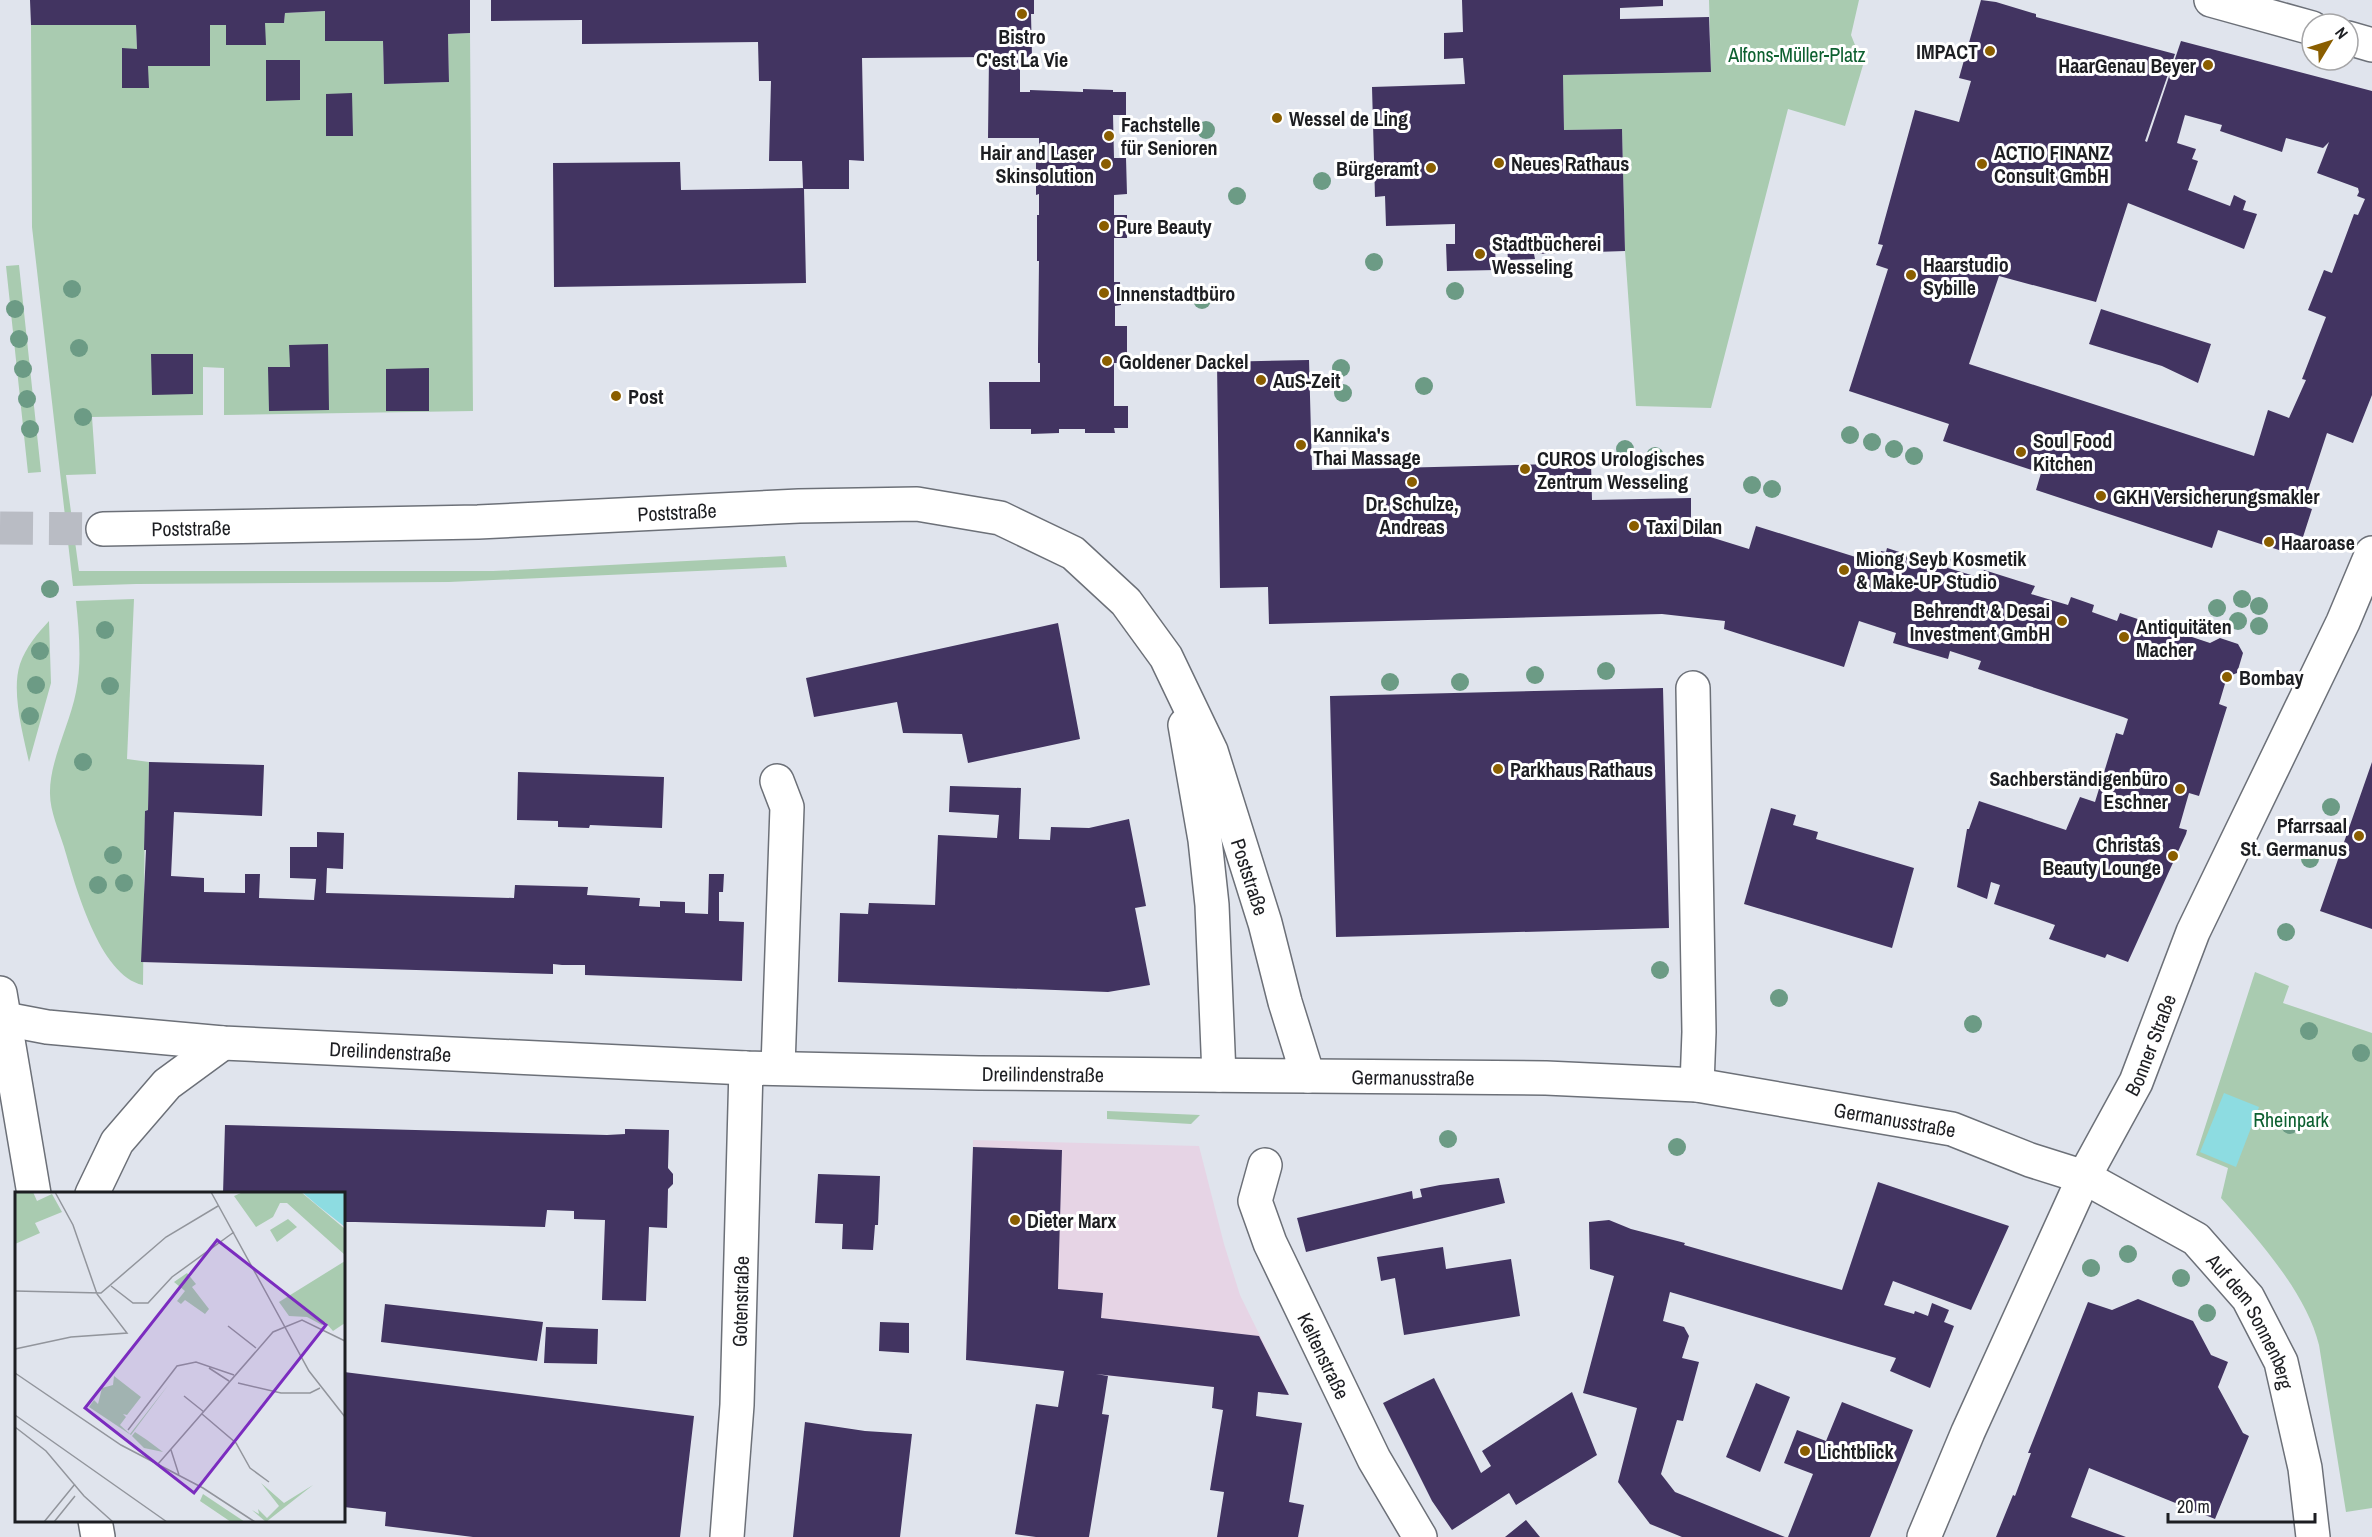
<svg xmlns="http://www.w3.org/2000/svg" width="2372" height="1537" font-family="'Archivo Narrow',sans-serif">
	<rect width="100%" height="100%" fill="#e0e4ed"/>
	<path fill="#e6d4e5" d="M973,1140l226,6 25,98 16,51 49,100 -323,-35z"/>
	<path fill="#a9cbb0" d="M1709,0h150l-8,35 12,30 -18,61 -57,-17 -77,299 -75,-2 -11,-155 -3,-122 -58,1 -1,-55 148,-3z
		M325,11l1,30h57l1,43 65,-2 -1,-48 22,-1 3,378 -249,4v-47l-21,-1v48l-111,2 4,57 -30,1 13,96h414l292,-15 2,11 -338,15 -313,2 -63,2 -41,-359 -1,-202h105l1,24h-15v39h26v-22h62v-41h16l1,20h38v-22h19l1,-10z
		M19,265l22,207 -13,1 -22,-207z
		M134,599l-7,160 22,3 -1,48 -3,1 -2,174c-44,-9 -68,-101 -79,-138 -5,-16 -14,-36 -14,-53 -1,-32 20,-70 26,-102 6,-29 3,-61 0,-91z
		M49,621l2,62 -22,79c-6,-27 -18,-71 -9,-98 6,-17 17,-30 29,-43z
		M2255,972l34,14 -6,17 89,30v475l-26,4 -27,-167c-13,-53 -62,-107 -98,-147l7,-30 -32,-13z
		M1107,1111l93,4 -9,9 -84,-5z"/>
	<path fill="#8ddce1" d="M2224,1093l35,14 -23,60 -36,-15z"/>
	<path fill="#423461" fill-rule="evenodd" d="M30,0h440v33l-22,1 1,48 -65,2 -1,-43h-58v-30l-40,2 -1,10h-19l1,22h-40v-20h-16v41h-62l1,22h-27v-40l15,1 -1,-24h-105z
		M491,0h543v14h-3l1,43h-12v35h10v-2l53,2v-3l30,1v2h13v23h-13l1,43h12l1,36 -13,1v20h13v23h-13v44h6l1,23 -6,1v20h12v37h-13v43h14v22h-14l1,5h-30v-4h-26v4l-28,1v-5h-41l-1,-47h51v-19h-2v-14l1,-88h-2v-46h2v-21l-3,1v-38h3v-19h-51l1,-81 -127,1 2,103 -15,-1v29h-45l2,94 -252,4 -1,-124 127,-1 1,28 122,-2 -1,-27h-33l2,-80h-12l-1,-39 -176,2v-24l-91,1z
		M1462,0h201v6l-43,2v11l89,-2 2,55 -148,3 1,55 58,-1 3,122 -91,3 1,5 -27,1 -1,-14h-12l1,24 -49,1 -1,-27h9v-20l-69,2 -1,-30 -10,1 -3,-110 93,-3 -2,-26 -19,1v-26l19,-1z
		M1981,0l15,2 40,12v3l139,37 -30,87 2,1 34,-101 191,50v304l-19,48 -26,-10 -24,73 9,3 -9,28 -9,-3 -6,19 -70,-23 -6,18 -176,-58 5,-17 -98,-32 6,-17 -100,-33 39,-122 -12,-4 7,-20 -5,-1 37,-134 44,12 12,-41 -12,-3zM2185,115l37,10 -2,6 62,21 4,-14 37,10 6,-6 -12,31 41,15 1,4 -2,4 8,3 -7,16 -4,-1 -22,59 -8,-3 -16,40 18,7 -24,62 4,1 -17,38 -21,-8 -14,46 -285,-92 30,-88 97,26 32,-99 116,46 13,-35 -14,-4 3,-9 -12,-6 -4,11 -42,-16 10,-29 -6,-2 4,-10 -19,-6z
		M266,60h34v40l-34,1z
		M352,93l1,43h-27v-42z
		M2101,309l110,35 -13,39 -36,-17 -73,-22z
		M328,344l1,66 -60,1 -1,-44h22l-1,-22z
		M151,354h42v40l-41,1z
		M1309,360l3,110 279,-7 1,37 99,-2v33l58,18 7,-23 122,38 3,-13 5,1 1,-4 40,13 2,-8 22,6 -3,9 33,10 3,-8 51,16 -4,8 37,11 3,-8 23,8 -2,7 25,9 3,-8 50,17 3,-8 21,7 -2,8 18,6 10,-5 18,6 5,9 -6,20 -10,4 -8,27 8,3 -28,89 -10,-3 -10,35 8,2 -1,4 -58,128 -21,-8 -2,4 -56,-19 6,-14 -61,-21 6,-19 -9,-3 -4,17 -30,-12 10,-58h2l10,-28 87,29 14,-33 15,5 21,-69 7,2 5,-16 -5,-2 -145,-48 3,-8 -31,-10 -2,8 -55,-16 3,-10 -37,-12 -15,46 -120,-38 1,-8 -63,-7 -393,10 -1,-37 -48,1 -3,-226z
		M429,368v43h-43v-42z
		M1058,623l22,116 -112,24 -6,-29 -59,-1 -6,-31 -83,15 -8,-39z
		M1663,688l6,240 -333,9 -6,-241z
		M149,762l115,3 -2,51 -88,-4 -3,64 33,2v14l41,1v-19h15l-1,24 55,2 2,-21 -26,-1v-31h27v-15l27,1 -1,36 -16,-1 -1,25 188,5 1,-13 73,2 -1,8 53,3 -1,8 21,1v-6l25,1v11l23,1 1,-40h15l-1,18h-4v29l25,1 -2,59 -157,-6v-10h-23l-9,-1v10l-412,-12 5,-112h-2l1,-39 3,-1z
		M2372,762v167l-52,-18z
		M518,772l146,5 -2,51 -72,-3 -1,3 -31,-1v-6l-41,-1z
		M950,786l71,2 -2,51 31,1 1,-13 38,1 40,-9 17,87 -11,2 15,77 -42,7 -270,-10 2,-69 28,1 1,-11 66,2 3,-70 59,3 2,-23 -50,-3z
		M1771,808l25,7 -3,10 25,7 -2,7 98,29 -22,80 -148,-44z
		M225,1125l382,10 18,-1v-5l44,1 -1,38 5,6v10l-5,5 -1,39 -18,-1 -3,74 -44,-1 3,-80 -31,-1v-8l-27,-1 -2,17 -190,-5h-11v-28h-121z
		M973,1147l89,3 -4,139 45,4 -2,25 158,18 30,59 -31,-3 -2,24 46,7 -13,79 15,3 -6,32h-81l7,-45 -14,-2 13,-80 -11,-2 2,-21 -118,-13 12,2 -6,38 7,1 -20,122h-53l-21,-3 21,-130 22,3 6,-36 -98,-11z
		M818,1174l62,2 -2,49h-3l-2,25 -31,-1 1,-25 -28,-1z
		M1499,1178l6,25 -199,49 -9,-34 115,-27 1,8 9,-2 -2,-8 20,-4z
		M1878,1182l131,44 -38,84 -78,-29 -9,24 30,9 1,-3 13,5 4,-13 17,7 -5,12 10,4 -24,62 -40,-17 6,-13 -226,-66 -7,29 21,6 5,9 -7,22 17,4 -16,59 -6,-1 -16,54 14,18 110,45h-103l-32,-13 -32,-42 19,-74 -54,-15 31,-117 -24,-7 -1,-47 20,-2 22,9 54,14 -1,2 158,45z
		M1443,1247l3,22 65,-10 9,57 -116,19 -9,-57 -14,3 -4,-24z
		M2138,1299l55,22 18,34 17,7 -10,25 25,46 6,3 -34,83 -126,-51 -18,49 55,20h-130l17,-42 2,1 16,-43h-3l60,-151 24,8z
		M385,1304l158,18 -6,39 -156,-19z
		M880,1322l29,1v30l-30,-2z
		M546,1327l52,2 -1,35 -53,-1z
		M344,1372l350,44 -14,121h-207l-88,-11 1,-14 -42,-5z
		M1434,1378l47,95 10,-7 -9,-15 90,-59 25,63 -81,50 -7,-12 -57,37 -20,-29 -49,-98z
		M1756,1383l34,14 -30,75 -34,-15z
		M1842,1402l71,28 -43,107h-82l25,-63 -29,-11 13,-33 29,11z
		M805,1422l60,9 47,3 -12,103h-107z
		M1526,1520l14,17h-35z"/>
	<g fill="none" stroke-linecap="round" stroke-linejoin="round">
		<path stroke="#b9bcc4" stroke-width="33" stroke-dasharray="33 16" stroke-linecap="butt" d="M0,528l103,1"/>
		<defs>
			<g id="street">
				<path d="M2211,0l101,28"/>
				<path d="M2348,38l24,7"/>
				<path d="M1693,688l6,344 -2,53"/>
				<path d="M777,781l10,26 -9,260"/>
				<path id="s1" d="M1308,1076l238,2 151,7 255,44 78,31 54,17 112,62 52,59 33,64 24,106 8,69"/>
				<path id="s2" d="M1265,1165l-10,36 15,42 104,216 46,78"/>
				<path id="s3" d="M727,1537l10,-132 9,-337"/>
				<path id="s4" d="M1924,1537l44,-105 116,-255 52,-95 57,-150 150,-310 29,-69"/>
			</g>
			<g id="secondary">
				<path d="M1185,725l20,115 7,65 7,170"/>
				<path d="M0,993l34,201"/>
				<path id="s5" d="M5,1019l42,8 176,16 523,25 233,5 329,3 -23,-74 -20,-79 -54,-172 -45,-94 -40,-55 -53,-49 -73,-35 -83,-14 -118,2 -321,16 -375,7"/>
				<path d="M92,1194l25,-52 50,-58 56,-41"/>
				<path d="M95,1520l3,17"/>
			</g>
		</defs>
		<use href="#street" stroke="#6c7078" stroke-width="36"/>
		<use href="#secondary" stroke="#6c7078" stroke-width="36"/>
		<use href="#street" stroke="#fff" stroke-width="33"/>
		<use href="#secondary" stroke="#fff" stroke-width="33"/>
	</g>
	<g fill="#6c9b85">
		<circle cx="1206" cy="130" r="9"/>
		<circle cx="1322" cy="181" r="9"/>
		<circle cx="1237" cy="196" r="9"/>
		<circle cx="1374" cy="262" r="9"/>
		<circle cx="72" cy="289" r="9"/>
		<circle cx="1455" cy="291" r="9"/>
		<circle cx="1202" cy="300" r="9"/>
		<circle cx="15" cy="309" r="9"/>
		<circle cx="19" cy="339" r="9"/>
		<circle cx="79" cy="348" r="9"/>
		<circle cx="1341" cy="368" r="9"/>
		<circle cx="23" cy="369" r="9"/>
		<circle cx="1424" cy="386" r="9"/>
		<circle cx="1343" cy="393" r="9"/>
		<circle cx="27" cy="399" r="9"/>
		<circle cx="83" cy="417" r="9"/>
		<circle cx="30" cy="429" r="9"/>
		<circle cx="1850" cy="435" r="9"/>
		<circle cx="1872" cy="442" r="9"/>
		<circle cx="1625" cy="449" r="9"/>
		<circle cx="1894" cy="449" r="9"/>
		<circle cx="1655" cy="456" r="9"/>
		<circle cx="1914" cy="456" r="9"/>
		<circle cx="1752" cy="485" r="9"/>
		<circle cx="1772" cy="489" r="9"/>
		<circle cx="50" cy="589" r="9"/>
		<circle cx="2242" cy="599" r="9"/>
		<circle cx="2259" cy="606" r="9"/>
		<circle cx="2217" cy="608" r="9"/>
		<circle cx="2238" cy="621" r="9"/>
		<circle cx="2259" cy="626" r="9"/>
		<circle cx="105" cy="630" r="9"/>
		<circle cx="40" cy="651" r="9"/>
		<circle cx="1606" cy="671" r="9"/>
		<circle cx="1535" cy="675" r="9"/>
		<circle cx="1390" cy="682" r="9"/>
		<circle cx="1460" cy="682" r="9"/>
		<circle cx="36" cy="685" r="9"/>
		<circle cx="110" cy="686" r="9"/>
		<circle cx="30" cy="716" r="9"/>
		<circle cx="83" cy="762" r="9"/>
		<circle cx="2331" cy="807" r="9"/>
		<circle cx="113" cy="855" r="9"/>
		<circle cx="2310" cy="859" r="9"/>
		<circle cx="124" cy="883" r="9"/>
		<circle cx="98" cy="885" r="9"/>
		<circle cx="2286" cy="932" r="9"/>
		<circle cx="1660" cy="970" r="9"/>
		<circle cx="1779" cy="998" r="9"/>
		<circle cx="1973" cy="1024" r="9"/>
		<circle cx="2309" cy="1031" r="9"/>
		<circle cx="2361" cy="1053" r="9"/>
		<circle cx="2290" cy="1125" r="9"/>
		<circle cx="1448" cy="1139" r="9"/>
		<circle cx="1677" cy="1147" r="9"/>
		<circle cx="2128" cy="1254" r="9"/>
		<circle cx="2091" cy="1268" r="9"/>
		<circle cx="2181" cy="1278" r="9"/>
		<circle cx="2207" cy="1313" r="9"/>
	</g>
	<g fill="#8a5e00" stroke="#fff" stroke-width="2">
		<circle cx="1022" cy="14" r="6"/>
		<circle cx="1990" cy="51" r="6"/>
		<circle cx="2208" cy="65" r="6"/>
		<circle cx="1277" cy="118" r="6"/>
		<circle cx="1109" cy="136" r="6"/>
		<circle cx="1499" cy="163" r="6"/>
		<circle cx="1106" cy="164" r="6"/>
		<circle cx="1982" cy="164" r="6"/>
		<circle cx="1431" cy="168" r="6"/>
		<circle cx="1104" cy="226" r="6"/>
		<circle cx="1480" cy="254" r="6"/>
		<circle cx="1911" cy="275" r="6"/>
		<circle cx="1104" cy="293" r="6"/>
		<circle cx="1107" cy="361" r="6"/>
		<circle cx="1261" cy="380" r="6"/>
		<circle cx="616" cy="396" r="6"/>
		<circle cx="1301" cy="445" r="6"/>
		<circle cx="2021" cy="452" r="6"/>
		<circle cx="1525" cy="469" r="6"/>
		<circle cx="1412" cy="482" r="6"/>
		<circle cx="2101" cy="496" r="6"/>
		<circle cx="1634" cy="526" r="6"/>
		<circle cx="2269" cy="542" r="6"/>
		<circle cx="1844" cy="570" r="6"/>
		<circle cx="2062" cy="621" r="6"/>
		<circle cx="2124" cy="637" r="6"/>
		<circle cx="2227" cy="677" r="6"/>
		<circle cx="1498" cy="769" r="6"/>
		<circle cx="2180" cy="789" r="6"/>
		<circle cx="2359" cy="836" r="6"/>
		<circle cx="2173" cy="856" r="6"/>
		<circle cx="1015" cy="1220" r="6"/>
		<circle cx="1805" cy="1451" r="6"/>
	</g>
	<g text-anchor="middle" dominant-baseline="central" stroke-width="6" stroke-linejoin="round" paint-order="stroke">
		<g font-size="20" font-weight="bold" fill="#1d1e22" stroke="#fff" text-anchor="start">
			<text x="1022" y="36" text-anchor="middle">Bistro<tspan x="1022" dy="23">C'est La Vie</tspan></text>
			<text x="1978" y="51" text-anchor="end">IMPACT</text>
			<text x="2196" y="65" text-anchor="end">HaarGenau Beyer</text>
			<text x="1289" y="118">Wessel de Ling</text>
			<text x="1121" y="124">Fachstelle<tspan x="1121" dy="23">für Senioren</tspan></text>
			<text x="1094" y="152" text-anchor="end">Hair and Laser<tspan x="1094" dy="23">Skinsolution</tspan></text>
			<text x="1994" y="152">ACTIO FINANZ<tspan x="1994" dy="23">Consult GmbH</tspan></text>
			<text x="1511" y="163">Neues Rathaus</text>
			<text x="1419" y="168" text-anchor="end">Bürgeramt</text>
			<text x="1116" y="226">Pure Beauty</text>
			<text x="1492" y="243">Stadtbücherei<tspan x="1492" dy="23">Wesseling</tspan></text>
			<text x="1923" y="264">Haarstudio<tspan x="1923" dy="23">Sybille</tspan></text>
			<text x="1116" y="293">Innenstadtbüro</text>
			<text x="1119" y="361">Goldener Dackel</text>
			<text x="1273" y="380">AuS-Zeit</text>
			<text x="628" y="396">Post</text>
			<text x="1313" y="434">Kannika's<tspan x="1313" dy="23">Thai Massage</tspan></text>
			<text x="2033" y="440">Soul Food<tspan x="2033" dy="23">Kitchen</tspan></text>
			<text x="1537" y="458">CUROS Urologisches<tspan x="1537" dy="23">Zentrum Wesseling</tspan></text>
			<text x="2113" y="496">GKH Versicherungsmakler</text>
			<text x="1412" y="503" text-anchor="middle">Dr. Schulze,<tspan x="1412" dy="23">Andreas</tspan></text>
			<text x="1646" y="526">Taxi Dilan</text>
			<text x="2281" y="542">Haaroase</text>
			<text x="1856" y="558">Miong Seyb Kosmetik<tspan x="1856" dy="23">&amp; Make-UP Studio</tspan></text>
			<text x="2050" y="610" text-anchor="end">Behrendt &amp; Desai<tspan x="2050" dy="23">Investment GmbH</tspan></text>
			<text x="2136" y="626">Antiquitäten<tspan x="2136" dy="23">Macher</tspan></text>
			<text x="2239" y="677">Bombay</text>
			<text x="1510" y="769">Parkhaus Rathaus</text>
			<text x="2168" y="778" text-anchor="end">Sachberständigenbüro<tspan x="2168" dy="23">Eschner</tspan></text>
			<text x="2347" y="825" text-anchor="end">Pfarrsaal<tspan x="2347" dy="23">St. Germanus</tspan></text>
			<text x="2161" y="844" text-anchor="end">Christa´s<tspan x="2161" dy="23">Beauty Lounge</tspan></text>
			<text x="1027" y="1220">Dieter Marx</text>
			<text x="1817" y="1451">Lichtblick</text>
		</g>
		<g font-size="20" fill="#0d6030" stroke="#fff">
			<text x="1797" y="54">Alfons-Müller-Platz</text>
			<text x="2291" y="1119">Rheinpark</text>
		</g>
		<g font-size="20" fill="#1d1e22" stroke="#fff">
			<text transform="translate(677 512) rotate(-3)">Poststraße</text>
			<text transform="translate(191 528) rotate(-1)">Poststraße</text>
			<text transform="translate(1250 877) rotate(72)">Poststraße</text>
			<text stroke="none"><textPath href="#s4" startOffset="542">Bonner Straße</textPath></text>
			<text stroke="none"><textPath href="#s5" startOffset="387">Dreilindenstraße</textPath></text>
			<text stroke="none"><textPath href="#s5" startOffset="1040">Dreilindenstraße</textPath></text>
			<text stroke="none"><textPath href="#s1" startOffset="105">Germanusstraße</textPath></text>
			<text stroke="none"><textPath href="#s1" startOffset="590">Germanusstraße</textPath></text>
			<text stroke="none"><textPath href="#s3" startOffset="236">Gotenstraße</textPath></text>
			<text stroke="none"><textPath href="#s1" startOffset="1017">Auf dem Sonnenberg</textPath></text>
			<text stroke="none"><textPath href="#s2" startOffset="207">Keltenstraße</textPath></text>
		</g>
	</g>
	<g transform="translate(15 1192)">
		<rect width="330" height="330" fill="#e0e4ed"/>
		<path d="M5,0h13l4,9 15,-7 10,18 -27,11 5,10 -25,11v-50zM228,0h58l44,37v26l-58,-52h-7l-7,14 -17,10 -22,-31zM273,27l9,8 -20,15 -7,-12zM330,69v62l-12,8 -8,-9 -3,3 -15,-8 -18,-1 -10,-14zM172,81l9,11 -4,3 17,22 -4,5 -20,-14 -4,4 -4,-3 8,-10 -11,-9zM99,184l27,21 -14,18 -4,-1 3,3 -6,8 10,9 39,-50 -38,51 -42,-28 5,-7 4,4 4,-16 11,-3zM120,240l12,8 16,12 -19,-4 -12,-12zM246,291l23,20 29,-18 -47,37 -14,-12 7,4 -1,-5 9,9 12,-12zM188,302l42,28h-14l-31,-21z" fill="#a9cbb0"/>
		<path d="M287,0h43v35l-28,-22z" fill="#8ddce1"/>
		<path fill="none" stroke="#92959c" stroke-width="1.5" d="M196,0l98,179 36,46M96,94l22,17h15l24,-26 62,-45M0,99l86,2 65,-56 52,-31M213,134l28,22M0,157l56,-12 56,-4 -30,-39 -24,-69 -18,-33M194,176l20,13M0,181l106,72 82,43 52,34M223,191l43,10h29l10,-5M169,204l20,16M187,222l34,29 14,25 19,14M0,223l152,107M0,235l31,24 38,45 29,26M113,238l49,-64 19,-4 38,13M156,258l8,25M143,272l115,-132 29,-12 43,21M29,330l31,-38M39,330l21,-26"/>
		<path fill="#7b2cbf" fill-opacity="0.15" stroke="#7b2cbf" stroke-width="3" d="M202,48l109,85 -132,168 -109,-85z"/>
		<rect width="330" height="330" fill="none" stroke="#1d1e22" stroke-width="3"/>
	</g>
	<g transform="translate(2330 42) rotate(52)"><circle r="28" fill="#ffffff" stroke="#a5a5a7" stroke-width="1.5"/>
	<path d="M0-4.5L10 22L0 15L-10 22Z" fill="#8a5e00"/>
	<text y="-9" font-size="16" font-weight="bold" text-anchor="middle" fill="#1d1e22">N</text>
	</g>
	<path d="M2168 1513v9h147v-9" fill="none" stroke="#1d1e22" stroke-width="3"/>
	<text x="2177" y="1513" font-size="18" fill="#1d1e22" stroke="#ffffff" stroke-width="4.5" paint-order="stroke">20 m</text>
</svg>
